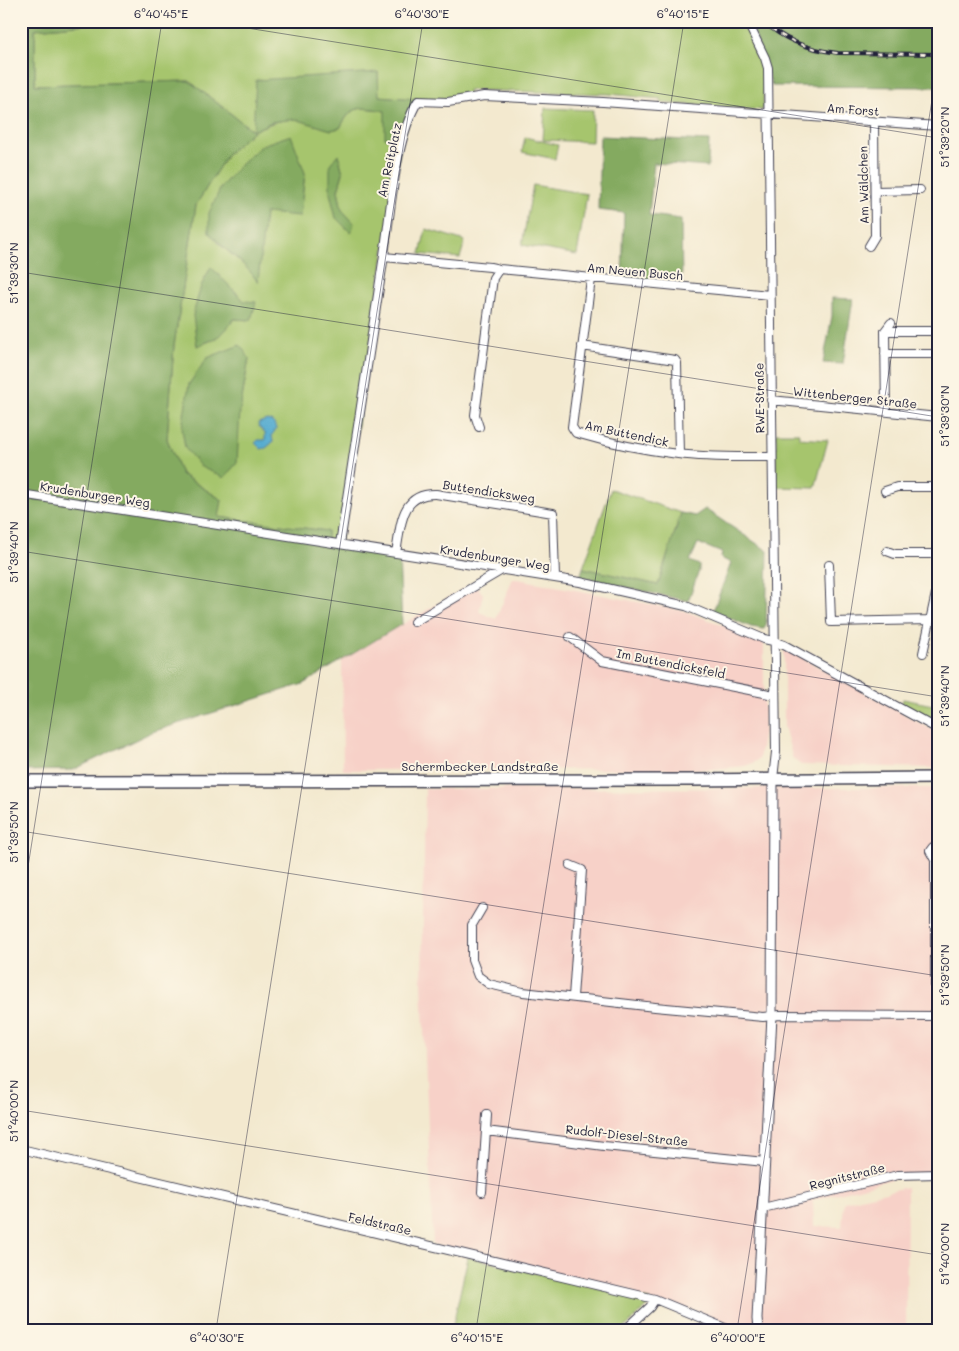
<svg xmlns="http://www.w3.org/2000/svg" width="959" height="1351" font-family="Mali,sans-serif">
	<rect width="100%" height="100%" fill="#fcf5e5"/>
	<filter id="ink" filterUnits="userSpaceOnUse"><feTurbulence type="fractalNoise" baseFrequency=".02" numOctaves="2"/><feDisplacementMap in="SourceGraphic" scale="10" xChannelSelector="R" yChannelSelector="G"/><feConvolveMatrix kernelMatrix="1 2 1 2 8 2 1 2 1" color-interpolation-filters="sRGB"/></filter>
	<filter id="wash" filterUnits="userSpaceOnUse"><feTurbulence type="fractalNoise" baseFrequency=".0096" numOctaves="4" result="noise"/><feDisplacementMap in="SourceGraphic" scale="20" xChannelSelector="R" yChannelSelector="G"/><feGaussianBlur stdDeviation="1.12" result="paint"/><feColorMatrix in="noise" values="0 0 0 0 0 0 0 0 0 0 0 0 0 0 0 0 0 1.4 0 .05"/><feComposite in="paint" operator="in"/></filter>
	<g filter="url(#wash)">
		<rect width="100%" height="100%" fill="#f3e9cf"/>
		<path fill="#f7d1c8" d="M513,578l172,33 79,30v89l-5,29 -6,4 -8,3 -32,3 -370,1 -1,-111 132,-76 9,11 -4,18 17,7z
			M784,648l154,85v35l-137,-3 -8,-6 -9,-33z
			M938,788v388l-39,1 -86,23 1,26 28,1 2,-25 63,-15 -1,143h-188l-61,-27 -224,-59 -11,-260 3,-195z"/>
		<path fill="#a6c56d" stroke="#647454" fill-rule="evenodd" d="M117,21h626l21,45 -1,44 -102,-7v-4l-52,-5 -141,-4v6c-27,8 -62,2 -90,0v-24l-125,59c13,-6 27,-12 42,-12 16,1 28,13 45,9 12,-24 21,-21 45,-17l16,32 -61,400 -13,-3v-9l-109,-14 4,-17 -41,-26 -14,-35 7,-94 22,-140 31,-51 26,-23 -64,-50 -154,4v-56zM338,155l5,18 -5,17 4,21 12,12 -18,-5zM305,173l-5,42 -35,-3 -8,69 -7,-11 -33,-28zM233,289l11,12 7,19 -17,-1 -19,20 -18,7zM249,358l-9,52 -58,18z
			M545,108l48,2 -1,32 -49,-2z
			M525,137l33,8 -3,14 -33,-7z
			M533,185l54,9 -10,61 -55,-10z
			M426,229l39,12 -5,17 -40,-4z
			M776,433h23v5l29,2 -13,48 -39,-1z
			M611,489l70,24 -23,72 -75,-17z
			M903,699l35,7v20l-38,-21z
			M468,1257l182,43 -2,6 -26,24h-237l2,-6 65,5z"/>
		<path fill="#84aa60" stroke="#53664e" d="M21,21h96l-82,8v56l154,-4 64,50 3,-51 122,-8 1,24 38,3 -16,44 -16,-5v-27c-24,-4 -33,-7 -45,17l-9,2 -36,-11 -23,3 -19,9 -26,23 -31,51 -22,140 -7,94 14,35 41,26 -3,17 108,14v9l72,16 3,68 -99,60 -151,48 -79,38 -52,1z
			M750,21h188v66l-166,-1z
			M291,135l14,38 -5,43 -35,-3 -7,69c-13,-20 -34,-32 -49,-50v-19l12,-26 20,-23 21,-19z
			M600,136l109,5 -1,26 -54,-4 -5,52 32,4 1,64 -60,-6 2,-64 -26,-3z
			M338,154l5,19 -5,17 4,20 12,13 -3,10 -15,-15 -6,-25v-29z
			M211,267l33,34 12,1 -5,18 -17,-1c-11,17 -19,20 -37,27l-4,-31 8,-29z
			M832,298l21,1 -10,65 -20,-1 9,-47z
			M240,345l9,13 -9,52 -3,53 -13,15 -23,-11 -16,-19 -3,-20 7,-44 18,-26z
			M705,509l63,42 -2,74 -2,4 -13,-2 -38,-16 18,-48 -10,-5 1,-5 -24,-10 -8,18 9,4v6l-11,30 -108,-24 3,-9 75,17 23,-72 14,3z"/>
		<path fill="#52aacf" stroke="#3a6685" d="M267,420c6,1 8,4 9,9l-4,6 1,7 -7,6 -5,1 -6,-6 3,-3h7v-7l-6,-6 -1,-4z"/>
	</g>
	<g filter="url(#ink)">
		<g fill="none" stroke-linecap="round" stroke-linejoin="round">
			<defs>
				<path id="minor" d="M747,21l18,37 3,10 8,684 -3,27
					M875,191l45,-1
					M869,246l6,-10 -1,-114
					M384,257l106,10 9,2 271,26
					M591,279l-19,148 4,6c34,10 67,17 102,21 31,4 62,3 93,3
					M885,331h53
					M582,346l93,14 2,3 2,91
					M885,354h53
					M771,400l167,17
					M886,411l-1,-80 6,-8
					M479,427l-4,-12 18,-137 6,-9
					M885,491l12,-4h41
					M21,494l559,88 106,24 78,33 9,2 11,4 154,84
					M340,544c15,-97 30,-193 44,-289 7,-45 11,-117 34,-154l30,1 36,-6 119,6 335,24
					M887,551l8,3h43
					M396,553c5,-27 4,-60 40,-59l117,19 2,65
					M829,565l2,57 99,-2
					M414,622l88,-52
					M570,637l32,24 172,34
					M923,653l15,-69
					M570,865l12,5 -9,127
					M482,908l-10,17v35l6,16 11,8 34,8 132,15 108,10 17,-2 158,1
					M935,1016v-156l-5,-9 3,-4h5
					M486,1131l118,15 161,16
					M21,1149l634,150 75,31
					M482,1192l5,-77
					M763,1208l135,-33 40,-1
					M625,1330l25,-23 5,-8"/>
				<path id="tertiary" d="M758,1330l-1,-11 15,-304 1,-236"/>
				<path id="primary" d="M21,781l669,-1 248,-2"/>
			</defs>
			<use href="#minor" stroke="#414051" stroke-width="10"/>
			<use href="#tertiary" stroke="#414051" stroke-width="11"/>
			<use href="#primary" stroke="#414051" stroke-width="14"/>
			<use href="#minor" stroke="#fff" stroke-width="8"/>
			<use href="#tertiary" stroke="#fff" stroke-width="9"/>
			<use href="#primary" stroke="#fff" stroke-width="11"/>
			<defs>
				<path id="rail" d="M763,21c20,19 48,29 75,32l100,1"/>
			</defs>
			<use href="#rail" stroke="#22223b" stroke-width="4"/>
			<use href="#rail" stroke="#fcf5e5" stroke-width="2" stroke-dasharray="5.5" stroke-linecap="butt"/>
		</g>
	</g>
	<path fill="none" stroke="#22223b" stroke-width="1" stroke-opacity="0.45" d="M203,21l735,117M21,272l917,145M21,551l917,146M21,831l917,145M21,911l141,-890M21,1110l917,145M216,1330l207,-1309M476,1330l208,-1309M737,1330l201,-1268"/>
	<g text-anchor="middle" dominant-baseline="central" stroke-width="4" stroke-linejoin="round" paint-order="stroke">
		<g font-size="12" fill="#22223b" stroke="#fcf5e5">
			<text transform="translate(853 109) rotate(4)">Am Forst</text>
			<text transform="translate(389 160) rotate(-78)">Am Reitplatz</text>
			<text transform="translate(863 185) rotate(-91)">Am Wäldchen</text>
			<text transform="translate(635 271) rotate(5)">Am Neuen Busch</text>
			<text transform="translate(855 397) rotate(6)">Wittenberger Straße</text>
			<text transform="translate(759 398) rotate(-91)">RWE-Straße</text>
			<text transform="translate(627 433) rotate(12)">Am Buttendick</text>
			<text transform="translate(489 491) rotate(9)">Buttendicksweg</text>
			<text transform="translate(95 494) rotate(9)">Krudenburger Weg</text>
			<text transform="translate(495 557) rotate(9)">Krudenburger Weg</text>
			<text transform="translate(671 663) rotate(11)">Im Buttendicksfeld</text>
			<text x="480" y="766">Schermbecker Landstraße</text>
			<text transform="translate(627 1135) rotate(6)">Rudolf-Diesel-Straße</text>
			<text transform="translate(847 1176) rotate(-14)">Regnitstraße</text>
			<text transform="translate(380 1223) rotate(13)">Feldstraße</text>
		</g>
	</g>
	<rect width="959" height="1351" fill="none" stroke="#fcf5e5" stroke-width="55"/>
	<rect x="28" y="28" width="904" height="1296" fill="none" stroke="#22223b" stroke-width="2"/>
	<g font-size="12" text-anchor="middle" fill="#22223b">
		<text x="161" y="18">6°40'45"E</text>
		<text x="422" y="18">6°40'30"E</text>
		<text x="683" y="18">6°40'15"E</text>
		<text transform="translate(945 137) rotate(-90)" y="4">51°39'20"N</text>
		<text transform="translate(14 273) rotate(-90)" y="4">51°39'30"N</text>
		<text transform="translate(945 416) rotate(-90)" y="4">51°39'30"N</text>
		<text transform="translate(14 552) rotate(-90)" y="4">51°39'40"N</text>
		<text transform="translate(945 696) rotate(-90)" y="4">51°39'40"N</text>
		<text transform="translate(14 832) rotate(-90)" y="4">51°39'50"N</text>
		<text transform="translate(945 975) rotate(-90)" y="4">51°39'50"N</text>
		<text transform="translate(14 1111) rotate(-90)" y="4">51°40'00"N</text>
		<text transform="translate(945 1254) rotate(-90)" y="4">51°40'00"N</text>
		<text x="217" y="1342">6°40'30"E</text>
		<text x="477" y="1342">6°40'15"E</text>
		<text x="738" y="1342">6°40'00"E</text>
	</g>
</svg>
